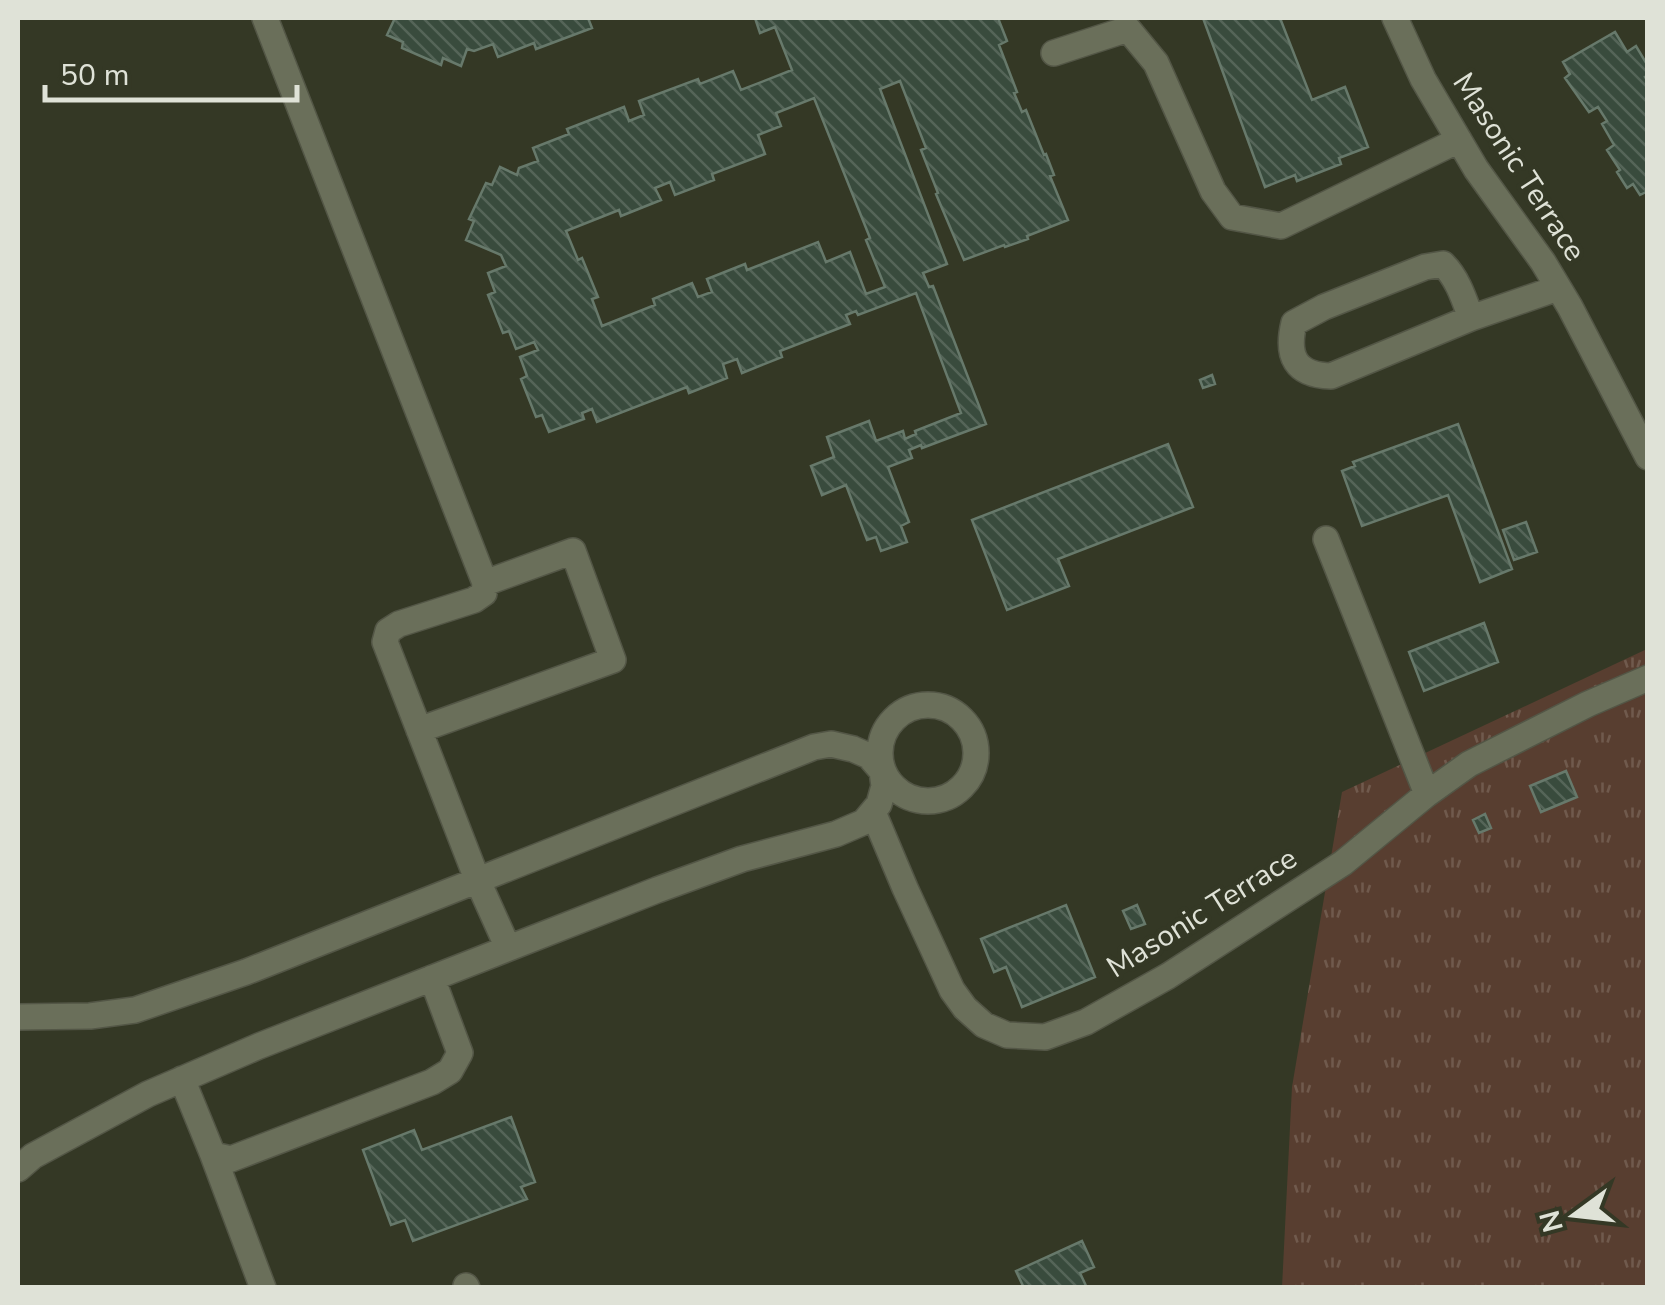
<svg xmlns="http://www.w3.org/2000/svg" width="1665" height="1305" font-family="'Nunito Sans',sans-serif">
	<defs>
		<pattern id="grass-tufts" width="24" height="20" patternUnits="userSpaceOnUse" patternTransform="scale(2.5)"><rect width="24" height="20" fill="#583e30"/><path d="M3 7l-1-3M5 7V3M7 7l1-3M15 17l-1-3M17 17v-4M19 17l1-3" fill="none" stroke="#705a4d"/></pattern>
		<pattern id="building-back-hatch" width="6" height="6" patternUnits="userSpaceOnUse" patternTransform="scale(2.5)"><rect width="6" height="6" fill="#394b3d"/><path d="M-1 5l2 2M0 0l6 6M5-1l2 2" fill="none" stroke="#556558"/></pattern>
	</defs>
	<rect width="100%" height="100%" fill="#343825"/>
	<path fill="url(#grass-tufts)" d="M1647,649v638l-365,1 10,-201 50,-295z"/>
	<path fill="url(#building-back-hatch)" stroke="#67796b" stroke-width="2.5" fill-rule="evenodd" d="M395,18h193l4,10 -56,21 -2,-6 -36,14 -5,-13 -19,7 -7,-2 -6,17 -18,-8 -2,7 -39,-17 1,-6 -16,-7z
		M755,18h243l9,23 -8,4 18,47 -3,1 8,19 4,-2 18,45 2,-1 8,21 -4,1 18,44 -41,16 1,3 -23,8 -1,-2 -40,15 -28,-66 2,-1 -17,-43 5,-2 -26,-67 -20,8 67,175 -24,9 6,14 4,-1 53,138 -64,24 -1,-3 -12,5 3,8 -24,9 21,55 -8,4 6,16 -26,9 -5,-14 -9,3 -21,-55 -24,10 -11,-29 23,-9 -7,-20 42,-16 7,20 27,-10 2,8 11,-5 -1,-3 46,-18 -45,-120 -58,22 -2,-4 -10,4 4,9 -70,27 2,6 -40,16 -5,-14 -14,5 4,14 -38,15 -2,-6 -90,35 -5,-13 -10,4 2,6 -35,13 -7,-17 -6,2 -15,-38 6,-3 -7,-19 18,-7 -4,-8 -18,7 -7,-18 -6,2 -15,-38 7,-3 -7,-19 18,-7 -5,-11 -35,-15 8,-19 -5,-2 17,-36 6,2 8,-18 17,8 2,-7 19,-7 -5,-13 36,-14 -2,-5 57,-22 5,14 15,-6 -5,-14 59,-22 2,5 33,-13 8,19 51,-20 -17,-43 -15,6zM814,98l56,140 -4,2 19,47 -19,7 -16,-42 -24,10 -8,-20 -71,28 -2,-6 -38,15 5,13 -14,5 -6,-14 -39,16 2,6 -53,21 -10,-27 6,-2 -16,-39 -4,2 -12,-29 53,-21 2,6 40,-16 -6,-12 15,-6 5,13 39,-15 -2,-6 53,-20 -7,-19 23,-9 -5,-13z
		M1203,18h77l32,82 33,-13 23,60 -29,11 2,6 -44,17 -2,-6 -30,12z
		M1615,32l12,20 9,-6 12,20v9l-3,2 3,5v109l-8,4 -7,-11 -6,4 -10,-16 3,-2 -13,-20 7,-5 -12,-21 5,-3 -9,-14 -9,5 -24,-34 5,-4 -7,-12z
		M1212,375l3,9 -12,4 -3,-8z
		M1458,424l54,145 -32,13 -32,-87 -86,31 -20,-55 13,-5 -2,-4z
		M1168,444l25,63 -135,52 11,27 -62,24 -35,-90z
		M1526,522l11,30 -23,8 -11,-30z
		M1484,623l14,39 -74,29 -15,-39z
		M1566,771l11,26 -36,15 -11,-26z
		M1485,814l6,14 -12,5 -6,-13z
		M1066,905l29,72 -73,30 -16,-40 -12,5 -13,-33z
		M1137,905l8,19 -14,5 -8,-18z
		M511,1117l24,65 -14,5 6,12 -114,42 -8,-21 -14,5 -28,-75 51,-20 8,20z
		M1082,1241l12,26 -14,6 7,15h-63l-8,-17z"/>
	<g fill="none" stroke-linecap="round" stroke-linejoin="round">
		<defs>
			<path id="minor" d="M265,18l220,565 -1,10 -10,7 -75,24 -11,7 -3,11 92,237 31,69
				M1395,18l28,61 53,90 67,93 27,45 78,150
				M1054,53l74,-24 28,34 57,128 19,26 49,9 178,-86
				M1471,318c-7,-19 -13,-39 -28,-54l-18,3 -101,40 -30,16c-8,33 1,52 37,53l140,-58 87,-30
				M1326,539l101,255
				M880 753a48 48 0 1 1 96 0a48 48 0 1 1-96 0Z
				M419,730l194,-70 -40,-109 -88,32
				M873,812l32,76 47,102 13,18 19,17 23,10 38,2 41,-15 82,-46 175,-113 84,-69 42,-30 119,-60 60,-26
				M18,1017l72,-1 45,-6 111,-38 568,-225 17,-3 22,5 16,7 13,15 2,15 -5,18 -15,18 -28,12 -94,25 -85,31 -398,156 -111,48 -115,62 -15,13
				M182,1079l31,76 18,4 201,-77 18,-11 10,-18 -28,-75
				M213,1155l50,133
				M466,1286l1,2"/>
		</defs>
		<use href="#minor" stroke="#535646" stroke-width="28"/>
		<use href="#minor" stroke="#6a6f5a" stroke-width="25"/>
	</g>
	<g text-anchor="middle" dominant-baseline="central" stroke-width="9" stroke-linejoin="round" paint-order="stroke">
		<g font-size="30" fill="#dfe2d7" stroke="#343825">
			<text transform="translate(1519 167) rotate(57)">Masonic Terrace</text>
			<text transform="translate(1202 913) rotate(-32)">Masonic Terrace</text>
		</g>
	</g>
	<rect width="1665" height="1305" fill="none" stroke="#dfe2d7" stroke-width="40"/>
	<g transform="translate(1575 1215) rotate(255)" stroke="#343825" stroke-width="8" paint-order="stroke">
	<path d="M0-8L18 38L0 25L-18 38Z" fill="#dfe2d7"/>
	<text y="-15" font-size="28" font-weight="bold" text-anchor="middle" fill="#dfe2d7">N</text>
	</g>
	<path d="M45 85v15h252v-15" fill="none" stroke="#dfe2d7" stroke-width="5"/>
	<text x="60" y="85" font-size="30" fill="#dfe2d7" stroke="#343825" stroke-width="8" paint-order="stroke">50 m</text>
</svg>
